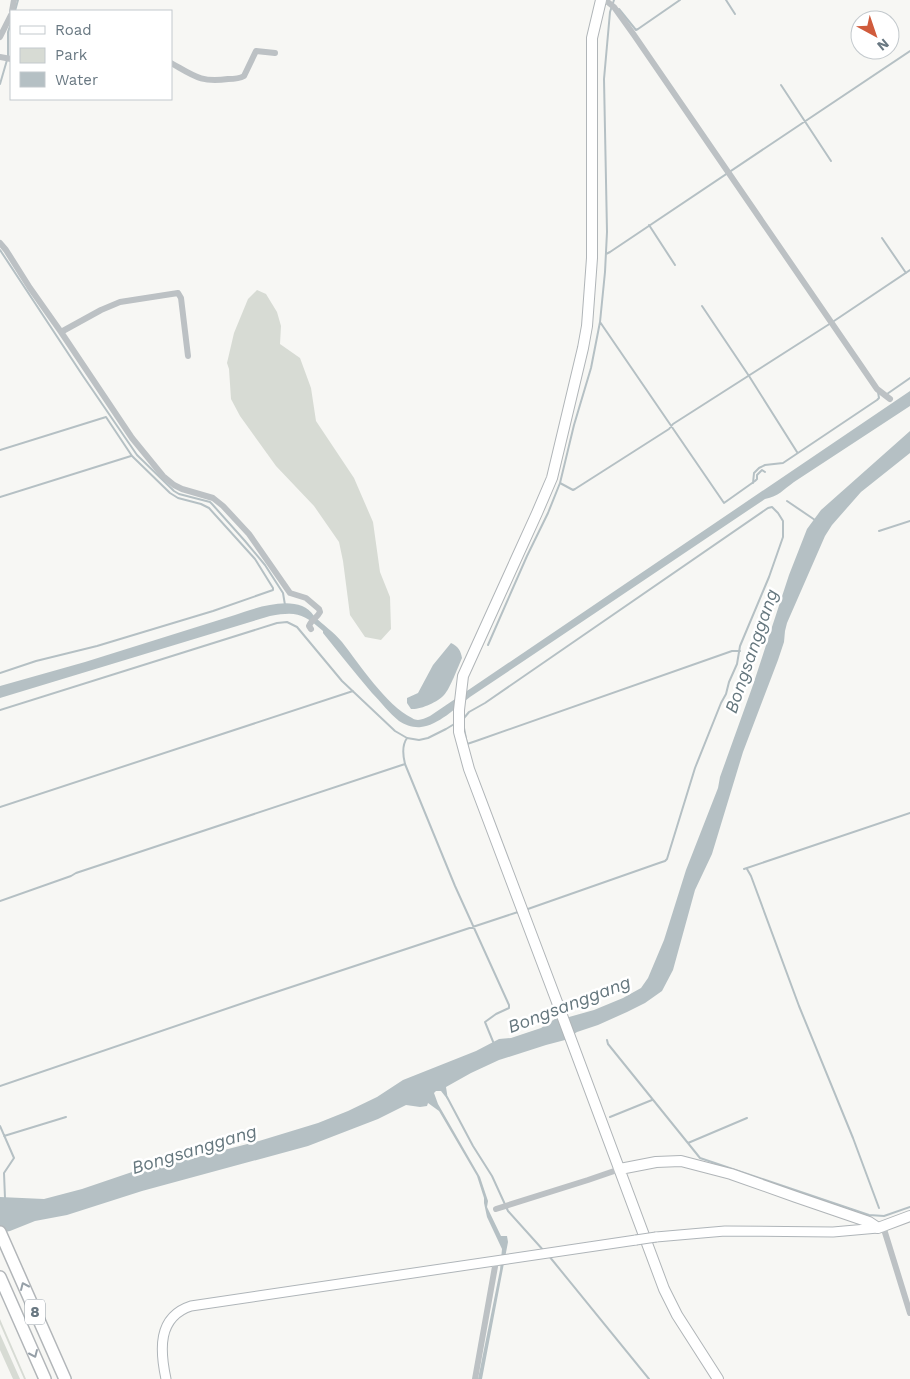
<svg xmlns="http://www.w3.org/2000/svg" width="910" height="1379" font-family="'Work Sans',sans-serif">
	<rect width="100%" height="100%" fill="#f7f7f4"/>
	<path fill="#d7dbd4" d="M257,290l9,4 11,18 4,14 -1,18 20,14 11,30 5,33 38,57 19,44 7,50 10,25 1,32 -10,11 -16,-3 -15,-22 -7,-54 -4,-19 -25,-36 -38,-40 -36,-50 -9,-17 -2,-30 -2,-6 7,-30 14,-34z
		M0,1319l26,60h-2l-24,-55z
		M0,1334l20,45h-7l-13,-29z"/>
	<path fill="#b5c0c4" d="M910,391v15l-116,76c-11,8 -15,14 -29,17l-295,198c-13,10 -33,29 -49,30 -7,1 -16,-2 -22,-6 -10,-8 -18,-19 -27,-28 -17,-20 -33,-40 -49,-60v-2c-20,-18 -27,-20 -53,-15l-270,82v-12l85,-24 150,-47c20,-7 64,-23 79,1 9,9 20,16 28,26 18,23 44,63 70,76 6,4 11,1 18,-2z
		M910,431v22l-49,39 -29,33 -7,11 -38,87 -2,8 -1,11 -6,18 -35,92 -31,102 -17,36 -22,80 -11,21 -17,12 -18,9 -29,13 -21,7 -12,8 -19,5 -47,15 -28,13 -25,14 2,13 -7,-9h-5l-2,2 4,11 42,73 8,24 -1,6 14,29h6l1,6 -26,137h-4l22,-109 2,-21 -15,-32 -3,-14v-5l-7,-22 -38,-65 -11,-8 -1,3 -7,1 -14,-2 -28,14 -70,27 -166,45 -75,24 -32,6 -25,10 -10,2v-36l44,2 38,-10 53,-18 39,-8 85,-22 59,-18 30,-12 29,-14 26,-17 73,-29 23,-12 12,-1 30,-10 17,-11h11l25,-7 29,-12 18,-10 7,-10 16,-38 22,-70 32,-82 2,-11 33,-92 36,-110 18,-46 14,-19z
		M451,643c7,3 10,8 11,15 -4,9 -12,31 -18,37 -6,7 -24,15 -33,14l-4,-6v-5l11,-5 15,-28z"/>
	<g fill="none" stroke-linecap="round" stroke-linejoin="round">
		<path stroke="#b5c0c4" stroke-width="2" d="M726,0l9,14
			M619,9l17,21 2,-1 42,-29
			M15,11l3,-11
			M8,56v-24l3,-9
			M0,84l7,-24
			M781,85l50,76
			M649,225l26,40
			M882,238l24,35
			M0,250l83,126 54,79 37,36 5,3 31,8 2,2 33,37 20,24 18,28 2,12
			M606,254l4,-2 300,-201
			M702,306l47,70 48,76
			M600,322l124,181 31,-22 2,-2v-4l5,-5 3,2
			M887,394l23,-16
			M0,450l106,-33 26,39 38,37 8,5 23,6 8,4 46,51 18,29v2l-60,21 -116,35 -61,15 -36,12
			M560,483l13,7 2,-1 94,-60 4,-5 158,-101 79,-53
			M753,483l1,-10 5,-5 6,-3 18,-2 94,-63 2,-2 -1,-6
			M0,497l131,-41
			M787,501l28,19
			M879,531l31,-10
			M488,645l39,-89 21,-43 12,-30 14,-58 17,-57 9,-46 5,-50 2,-40 -3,-153 6,-67 4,-12
			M0,710l277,-87 10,-1 10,5 45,54 53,50 12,7 12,2 9,-2 18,-9 10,-6
			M464,718l5,-6 16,-9 283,-195 4,-1 6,6 5,8v16l-14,40 -29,69 -3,18 -8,18 -3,12 -5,9 -26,65 -28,91 -2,2 -6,2 -134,47
			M464,728l3,16 9,-3 256,-90h8
			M407,738c-5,7 -4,18 -2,26l50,122 54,119v3l-13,6 -11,8 9,22
			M0,807l353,-116
			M744,869l166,-56
			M747,869l4,7 48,130 54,132 26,70
			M0,901l71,-25 5,-3 329,-109
			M607,1040l1,4 92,114 169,57 15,1 26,-9
			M0,1086l255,-87 263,-87
			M447,1097l26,49 19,30 16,35 36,40
			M610,1117l42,-17
			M0,1126l14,32 -10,15 1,25
			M4,1136l62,-19
			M688,1143l59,-25
			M549,1256l100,123"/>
		<defs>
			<path id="secondary" d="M656,1237l69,-6 108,1 45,-4
				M166,1379c-6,-28 -9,-62 25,-73l445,-66"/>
			<path id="primary" d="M601,0l-9,38v220l-5,68 -4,22 -31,130 -15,35 -74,163 -4,34v22l10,37 88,233 107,287 13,26 41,64
				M620,1169l36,-7 25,-1 50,13 65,23 73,25 9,6 32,-12"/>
			<path id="highway" d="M0,1232l65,147
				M0,1277l45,102"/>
		</defs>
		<use href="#secondary" stroke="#afb5b9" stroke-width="11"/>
		<use href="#primary" stroke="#b0b5b8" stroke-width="12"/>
		<use href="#highway" stroke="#b2b6b9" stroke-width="14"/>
		<path stroke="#bcc1c4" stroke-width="6" d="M605,0l9,7 20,28 243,354 13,10
			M12,11l2,-11
			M0,37l11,-22
			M0,57l11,2
			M171,63c23,13 30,20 57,16 6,0 11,0 16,-3l12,-25 19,2
			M0,243l6,7 24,38 31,44 71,106 31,38 11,9 8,4 31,9 10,8 26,28 41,59 16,5 13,11 1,3c-3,6 -9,8 -11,14l2,3
			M61,332l40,-22 19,-8 58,-9 3,5 7,58
			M496,1209l92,-29 32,-11
			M883,1226l27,87
			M475,1379l21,-118"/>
		<use href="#secondary" stroke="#fff" stroke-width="9"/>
		<use href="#primary" stroke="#fff" stroke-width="10"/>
		<use href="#highway" stroke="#fff" stroke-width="11"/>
		<defs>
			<path id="secondary-bridge" d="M636,1240l20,-3"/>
		</defs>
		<use href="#secondary-bridge" stroke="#afb5b9" stroke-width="11" stroke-linecap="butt"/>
		<use href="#secondary-bridge" stroke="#fff" stroke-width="9"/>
	</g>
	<defs><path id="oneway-chevron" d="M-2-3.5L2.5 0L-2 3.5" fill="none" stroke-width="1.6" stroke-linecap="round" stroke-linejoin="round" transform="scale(1.25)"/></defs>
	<g stroke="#96a0a8">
		<use href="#oneway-chevron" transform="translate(24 1286) rotate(-114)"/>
		<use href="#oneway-chevron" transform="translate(34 1354) rotate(66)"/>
	</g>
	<g text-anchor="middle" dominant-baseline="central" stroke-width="5" stroke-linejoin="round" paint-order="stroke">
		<rect fill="#fff" stroke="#96a0a8" stroke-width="1" x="25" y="1299.5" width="20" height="25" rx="4"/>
		<g font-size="15" font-weight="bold" fill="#697882">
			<text x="35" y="1312">8</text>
		</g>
		<g font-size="18" font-style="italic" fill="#65777e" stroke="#fff">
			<text transform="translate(751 651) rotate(-71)">Bongsanggang</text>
			<text transform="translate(569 1004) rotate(-21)">Bongsanggang</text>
			<text transform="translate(194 1149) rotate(-17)">Bongsanggang</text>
		</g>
	</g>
	<rect x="10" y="10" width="162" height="90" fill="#ffffff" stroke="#c3c9cd"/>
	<rect x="20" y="26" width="25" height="8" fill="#ffffff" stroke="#c3c9cd"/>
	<text x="55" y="35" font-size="15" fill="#697882">Road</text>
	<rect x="20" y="48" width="25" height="15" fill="#d7dbd4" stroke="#c3c9cd"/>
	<text x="55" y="60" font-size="15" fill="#697882">Park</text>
	<rect x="20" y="72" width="25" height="15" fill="#b5c0c4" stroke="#c3c9cd"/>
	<text x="55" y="85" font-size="15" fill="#697882">Water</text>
	<g transform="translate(875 35) rotate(140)"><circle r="24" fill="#ffffff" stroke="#c3c9cd"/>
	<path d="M0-4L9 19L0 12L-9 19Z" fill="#d05b3c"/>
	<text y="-8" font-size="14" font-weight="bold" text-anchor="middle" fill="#697882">N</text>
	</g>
</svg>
